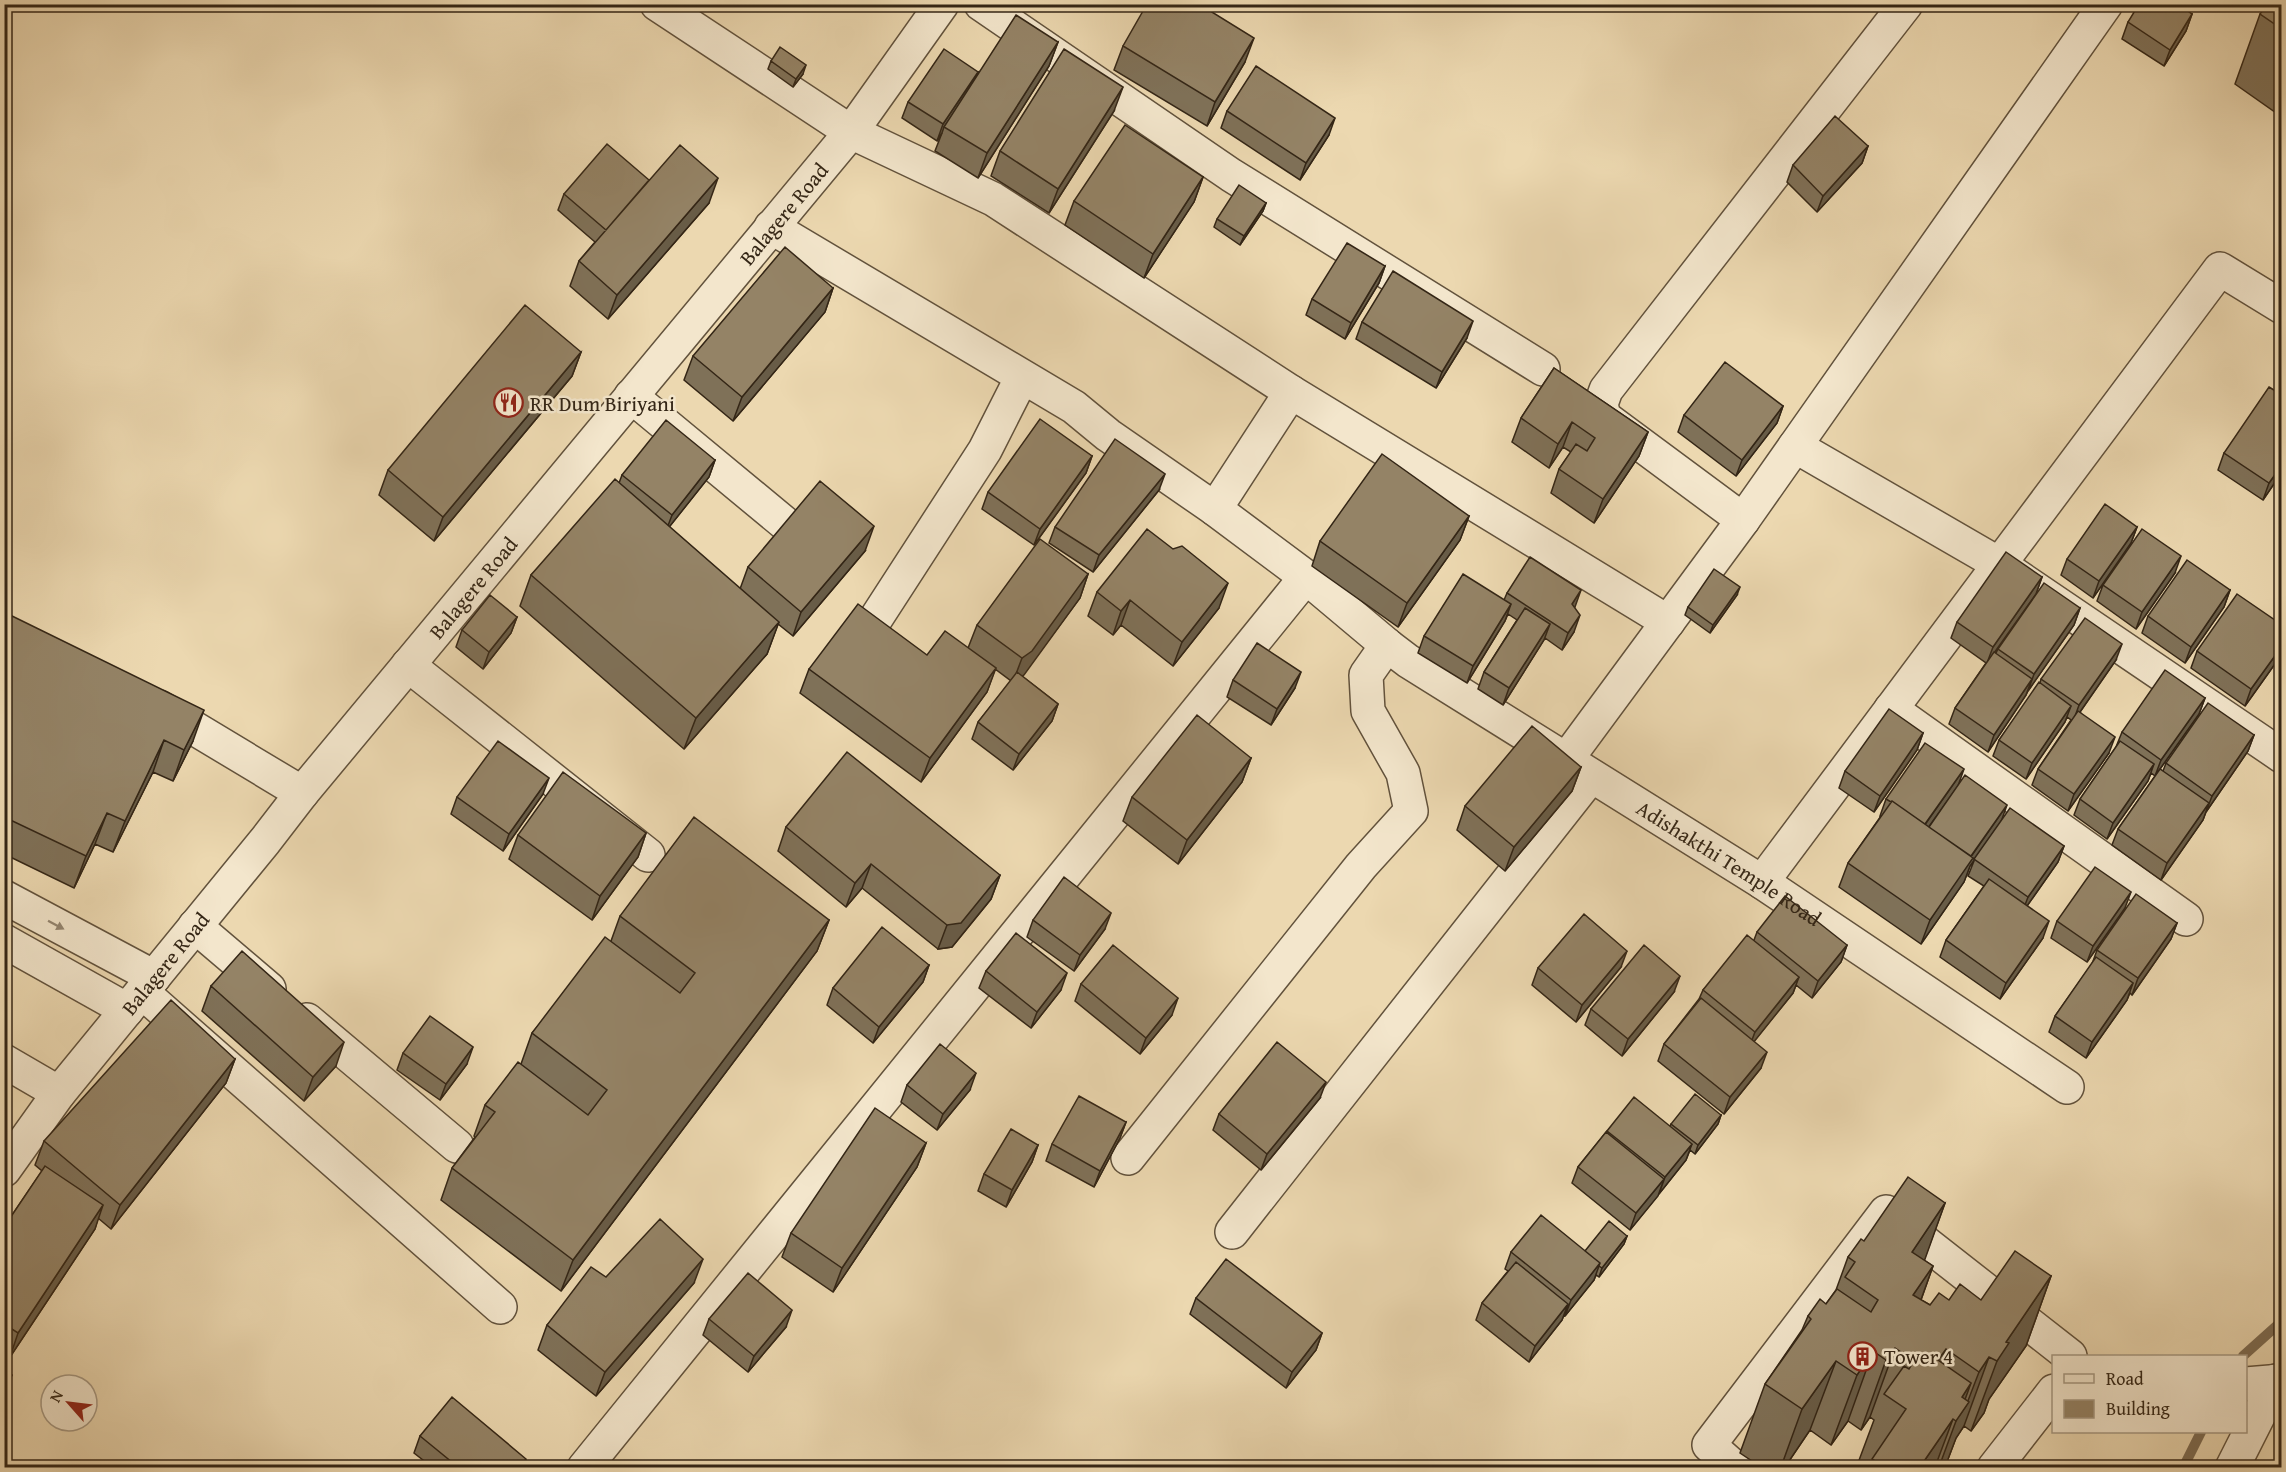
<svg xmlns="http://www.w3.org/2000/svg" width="2286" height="1472" font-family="'Gentium Book Plus',serif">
	<rect width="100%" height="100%" fill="#ecd8b0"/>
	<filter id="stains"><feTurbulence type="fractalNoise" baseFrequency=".00333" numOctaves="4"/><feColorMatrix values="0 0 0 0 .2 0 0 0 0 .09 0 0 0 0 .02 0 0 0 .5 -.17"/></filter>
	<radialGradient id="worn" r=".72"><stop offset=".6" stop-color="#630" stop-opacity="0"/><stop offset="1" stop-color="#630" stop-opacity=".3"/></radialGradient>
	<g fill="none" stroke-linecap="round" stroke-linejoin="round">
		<path stroke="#7d6c53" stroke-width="10" d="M2243,1356l39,-35
			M2183,1468l18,-36"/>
		<defs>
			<g id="minor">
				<path id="s1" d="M657,4l194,128 142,67 298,193 -76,117 91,68 81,68 21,16 354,221 305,205"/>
				<path d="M981,4l250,171 312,194"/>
				<path d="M771,227l303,180 34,28 107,74"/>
				<path d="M1291,392l377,230"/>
				<path d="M631,396l157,130"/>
				<path d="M1795,446l204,118 283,192"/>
				<path d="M1743,520l-139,-103 -3,-13 5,-14 300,-386"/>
				<path d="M873,623l112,-173 37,-73"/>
				<path d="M408,665l240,190"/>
				<path d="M159,707l143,86"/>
				<path d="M1891,709l295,210"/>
				<path d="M1566,760l177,-240 363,-516"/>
				<path d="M1762,882l458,-613 62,38"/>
				<path d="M4,897l150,80"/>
				<path d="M195,926l74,63"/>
				<path d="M4,941l123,69"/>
				<path d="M142,992l358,315"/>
				<path d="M307,1020l150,126"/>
				<path d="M4,1061l55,32"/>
				<path d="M1128,1158l233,-292 50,-55 -8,-38 -35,-62 -2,-36 21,-30"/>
				<path id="s2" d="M4,1170l55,-77 206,-252 37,-48 549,-661 91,-128"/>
				<path d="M1232,1232l359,-456"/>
				<path d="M2246,1384l36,-3"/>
				<path d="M584,1468l722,-891"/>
				<path d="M1735,1468l-26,-23 177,-233 184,144"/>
				<path d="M1994,1468l60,-77"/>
				<path d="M2232,1468l44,-87"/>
			</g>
		</defs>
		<use href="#minor" stroke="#62523c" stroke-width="36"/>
		<use href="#minor" stroke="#f3e6cc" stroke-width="33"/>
	</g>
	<path fill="#7f7158" stroke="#342616" stroke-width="1.5" d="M868,4h11l-3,5z
		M2282,4v113l-47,-33 25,-70z
		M2192,14l-6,17 -22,35 -42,-27 6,-17z
		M1058,42l-9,24 -71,112 -43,-27 7,-18 -5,8 -35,-23 6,-16 70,-30 -3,6z
		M1123,46l122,16 -38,64 -93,-56z
		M771,61l32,13 -10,13 -25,-18z
		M1114,111l-65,102 -58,-37 9,-25z
		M1227,111l102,24 -29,45 -79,-52z
		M1868,146l-6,17 -45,49 -30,-30 6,-17z
		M1203,177l-9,25 -50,76 -79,-53 9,-24z
		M649,180l60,23 -101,116 -38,-33 9,-25 16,-19 -37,-32 6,-16z
		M1266,203l-3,8 -23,34 -26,-18 3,-8z
		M1385,266l-6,17 -34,56 -39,-24 6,-16z
		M833,288l-8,24 -92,109 -49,-41 9,-24z
		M1362,322l105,16 -31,50 -80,-49z
		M581,352l-9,24 -138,165 -55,-46 9,-25z
		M1554,368l94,64 -9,24 -45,67 -43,-30 8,-24 12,-17 -8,-5 -14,21 -37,-26 9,-24z
		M1783,406l-6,17 -41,53 -58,-44 6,-17z
		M2224,453l58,19 -19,28 -45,-30z
		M1092,456l-6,17 -52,72 -52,-36 6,-17z
		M715,460l-6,17 -40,50 71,62 8,-22 117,-16 -72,85 -15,-12 -11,30 -83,95 -164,-143 11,-31 88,-92 3,-8z
		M1159,490l-66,82 -44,-29 6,-16z
		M1469,516l-9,24 -62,87 -86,-61 8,-25z
		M2137,527l-6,16 -38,55 -32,-23 6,-16z
		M1173,549l46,59 -46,58 -52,-41 -8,10 -25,-19 9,-24z
		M2175,573l-39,56 -39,-28 6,-16z
		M1088,574l-8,24 -58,78 36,28 -6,17 -39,49 -41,-31 6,-17 33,-41 -16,-12 -8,23 -66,90 -121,-89 9,-24 118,-14 41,-7 9,-23z
		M2042,577l-6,17 -41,58 1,1 2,-4 82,-41 -6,17 -46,66 -2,4 -38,57 -39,-28 6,-16 31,-45 -35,-25 6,-16z
		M2230,590l-6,17 -39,56 -43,-30 6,-17z
		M1507,593l67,14v25l-12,18 -17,-12 -42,67 -25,-16 6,-17 33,-52 -9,-6 -3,7 -38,62 -49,-30 6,-17 80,-36z
		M1737,595l-27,38 -25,-18 3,-8z
		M517,617l-6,16 -28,36 -27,-22 6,-17z
		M2282,625v29l-37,52 -54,-38 6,-17z
		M4,628l189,113 -20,40 -20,-9 -40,80 -18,-8 -21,44 -70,-34z
		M2116,660l-36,52 29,41 -41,58 -36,-26 6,-16 33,-49 -4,-3 -2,5 -39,57 -33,-23 6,-16 41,-57 1,-4z
		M1233,680l62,8 -24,37 -44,-28z
		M2205,698l-6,16 -39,55 3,2 3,-8 88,-28 -6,16 -42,61 -3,8 -42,60 -49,-35 6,-16 37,-53 -4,-3 -3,8 -41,58 -33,-24 6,-16 36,-52 6,-15z
		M1923,733l-6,17 -43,62 -35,-24 6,-17z
		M1251,758l-9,24 -64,82 -55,-43 9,-24z
		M1581,767l-9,24 -67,80 -48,-41 8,-24z
		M1958,785l43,36 63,25 -6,16 -31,44 16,32 -43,61 -60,-42 6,-17 38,-54 -16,-10 6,-15 -4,5 -6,16 -43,62 -82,-57 9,-24 33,-47h-1l6,-17z
		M543,794l-40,57 -52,-37 6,-17z
		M786,827l214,48 -9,24 -39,48 -14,2 -76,-61 -16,19 -68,-56z
		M646,833l-8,24 -46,63 -83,-61 9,-24z
		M2125,908l-38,54 -36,-24 6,-17z
		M620,916l209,4 -12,31 -256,340 -120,-91 11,-32 23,-31 -1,-1 11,-31 36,-41 11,-31 79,-92z
		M1033,920l72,9 -31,42 -47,-34z
		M2177,923l-6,16 -39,56 -2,-2 -3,7 -41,58 -37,-26 6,-16 37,-52 5,-14z
		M1757,932l90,13 -6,17 -29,36 -16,-13 -3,8 -39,48 7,27 -37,46 -66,-53 6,-17 35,-45 4,-9 51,-50z
		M929,965l-6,17 -50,61 -46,-38 6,-17z
		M1621,967l-45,55 -44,-37 6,-17z
		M986,971l75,19 -30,38 -52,-40z
		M1081,984l91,31 -32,39 -65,-53z
		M211,986l125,80 -32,35 -102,-90z
		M1674,992l-52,64 -37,-31 6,-16z
		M403,1053l64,11 -27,36 -43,-30z
		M235,1059l-9,24 -115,146 -13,-11 -3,11 -85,128 -6,-3v-127l38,-56 -7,-6 9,-24z
		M907,1085l63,5 -33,40 -36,-28z
		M1320,1098l-59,72 -48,-40 6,-16z
		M1721,1115l-3,9 -23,30 -5,-4 -4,10 -56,70 -58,-47 6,-16 29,-36 63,-5 1,-2z
		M1126,1122l-6,16 -26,49 -48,-26 6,-17z
		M926,1143l-9,24 -84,125 -51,-35 9,-24z
		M1038,1145l-6,17 -26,45 -28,-16 6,-17z
		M1945,1203l-21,57 9,6 -12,34 9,5 19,-5h32l70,-24 -25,70 -37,53 -5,14 -13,18 -7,-5 -8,12 -11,29h-81l-6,-4 16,-43 -4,-3 -9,13 -13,-9 -17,24 -21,-15 -25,37h-24l-21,-14 25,-69 37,-54 6,-14 18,-12 10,-14 12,-33 16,-16z
		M1627,1236l-3,8 -25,33 -3,-2 -2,5 -29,36 -1,-1 -2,5 -33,42 -53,-42 6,-17 26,-32 -3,-2 6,-17 74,-1z
		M606,1277l88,6 -98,113 -58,-46 9,-25z
		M1196,1298l126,35 -6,17 -30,38 -96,-74z
		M709,1319l77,8 -38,45 -45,-37z
		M420,1436l103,31h-91l-18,-14z"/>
	<path fill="#685c47" stroke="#342616" stroke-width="1.5" d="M2192,14l-6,17 -22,35 6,-16z
		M1254,38l-9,24 -38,64 8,-24z
		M1058,42l-9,24 -71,112 9,-25z
		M806,65l-3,9 -10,13 3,-8z
		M978,72l-6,16 -28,39 -2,6 -5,8 6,-17z
		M1123,87l-9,24 -65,102 9,-24z
		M1335,118l-6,17 -29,45 6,-17z
		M1868,146l-6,17 -45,49 6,-16z
		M1203,177l-9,25 -50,76 9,-24z
		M718,178l-9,25 -101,116 9,-24z
		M1266,203l-3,8 -23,34 4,-9z
		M1385,266l-6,17 -34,56 6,-16z
		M833,288l-8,24 -92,109 9,-24z
		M1473,321l-6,17 -31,50 6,-16z
		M581,352l-9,24 -138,165 9,-24z
		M1783,406l-6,17 -41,53 6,-16z
		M1572,422l-9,25 -14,21 9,-24z
		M1648,432l-9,24 -45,67 9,-24z
		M1092,456l-6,17 -52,72 6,-16z
		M715,460l-6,17 -43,54 6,-16z
		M2282,465v7l-19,28 6,-17z
		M1165,474l-6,16 -66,82 6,-17z
		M1469,516l-9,24 -62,87 9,-24z
		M874,526l-9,25 -72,85 8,-24z
		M2137,527l-6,16 -38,55 6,-17z
		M2181,556l-6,17 -39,56 6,-17z
		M1088,574l-8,24 -56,77 -11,7 9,-24z
		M2042,577l-6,17 -49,69 6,-16z
		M1228,583l-9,25 -46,58 9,-24z
		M1740,587l-3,8 -27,38 3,-8z
		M1581,590l-6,17 -9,14 6,-17z
		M2230,590l-6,17 -39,56 6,-16z
		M1130,600l-9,25 -8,10 8,-24z
		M1511,604l-6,17 -38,62 6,-17z
		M2080,608l-6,17 -46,66 6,-17z
		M1580,615l-6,17 -12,18 6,-17z
		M517,617l-6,16 -28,36 6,-17z
		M779,622l-12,32 -83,95 12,-31z
		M1550,624l-6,16 -41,65 6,-17z
		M2122,644l-6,16 -43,62 6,-17z
		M2282,646v8l-37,52 6,-17z
		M996,668l-9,24 -66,90 9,-24z
		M1301,672l-6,16 -24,37 6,-16z
		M2032,679l-6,16 -38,57 6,-17z
		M2205,698l-6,16 -44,62 6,-16z
		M1058,704l-6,17 -39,49 6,-16z
		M2071,706l-6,16 -39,57 6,-16z
		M204,710l-11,31 -20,40 11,-31z
		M1923,733l-6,17 -43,62 6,-16z
		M2254,735l-6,16 -42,61 6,-16z
		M2115,737l-6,16 -41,58 6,-17z
		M164,740l-11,32 -40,80 12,-31z
		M1251,758l-9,24 -64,82 9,-24z
		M2154,764l-6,17 -41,58 6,-16z
		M1581,767l-9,24 -67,80 9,-24z
		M1964,769l-6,17 -40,56 6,-16z
		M549,778l-6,16 -40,57 6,-17z
		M2209,803l-6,17 -42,60 6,-17z
		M2007,805l-6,17 -31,44 -6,16 -43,62 9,-24 40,-62z
		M107,813l-12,31 -21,44 12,-32z
		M646,833l-8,24 -46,63 8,-24z
		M2064,846l-6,16 -36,51 6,-16z
		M871,864l-9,24 -16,19 9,-24z
		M1000,875l-9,24 -39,48 -14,2 9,-24z
		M2131,892l-6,16 -38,54 6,-16z
		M1111,913l-6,16 -31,42 6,-16z
		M829,920l-12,31 -256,340 12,-31z
		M2049,921l-6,17 -43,61 6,-16z
		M2177,923l-6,16 -39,56 6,-17z
		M1847,945l-6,17 -29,36 6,-17z
		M1627,951l-6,16 -45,55 6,-17z
		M929,965l-6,17 -50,61 6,-16z
		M1067,973l-6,17 -30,38 6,-16z
		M1680,976l-6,16 -52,64 6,-17z
		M1799,977l-6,16 -44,55 6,-16z
		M2133,983l-6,17 -41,58 6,-16z
		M1178,998l-6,17 -32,39 6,-16z
		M344,1042l-8,24 -32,35 9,-24z
		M473,1047l-6,17 -27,36 6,-16z
		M1767,1052l-6,16 -37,46 6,-17z
		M235,1059l-9,24 -115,146 9,-24z
		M976,1073l-6,17 -33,40 6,-16z
		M1326,1082l-6,16 -59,72 6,-16z
		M1721,1115l-3,9 -23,30 3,-9z
		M1126,1122l-6,16 -26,49 6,-16z
		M926,1143l-9,24 -84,125 9,-24z
		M1692,1144l-6,16 -27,34 6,-17z
		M1038,1145l-6,17 -26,45 6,-17z
		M1664,1179l-6,17 -28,34 6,-17z
		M1945,1203l-25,70 -8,-21z
		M103,1205l-8,24 -85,128 8,-24z
		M1627,1236l-3,8 -25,33 3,-9z
		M703,1259l-9,24 -98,113 9,-24z
		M1600,1263l-6,17 -29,36 6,-16z
		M1933,1266l-25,70 -13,12 -25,69 -9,13 25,-70 27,-65z
		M2051,1276l-25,70 -37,53 -5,14 -13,18 26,-70 9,-19z
		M1568,1304l-6,16 -33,42 6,-16z
		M792,1310l-6,17 -38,45 6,-16z
		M1322,1333l-6,17 -30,38 6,-16z
		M1946,1349l-25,69 17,-58z
		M1873,1351l-25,70 -17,24 26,-70z
		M1989,1357l-25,69 -8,12 -11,29h-6l17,-46 6,-24 9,-14 -12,33 7,-10 13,-34z
		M1836,1361l-26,69 -25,37h-4l21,-58z
		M12,1375l-8,21v-9z
		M1953,1419l-18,48h-15z
		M526,1459l-3,8h-4z"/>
	<path fill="#948366" stroke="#342616" stroke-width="1.5" d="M1147,4h52l55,34 -39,64 -92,-56z
		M2139,4h38l15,10 -22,36 -42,-28z
		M2267,4h15v25l-22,-15z
		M1016,15l42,27 -71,111 -43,-26z
		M780,47l26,18 -10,14 -25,-18z
		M944,49l34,23 -35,52 -35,-22z
		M1064,49l59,38 -65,102 -58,-38z
		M1256,66l79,52 -29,45 -79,-52z
		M1835,116l33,30 -45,50 -30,-31z
		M1125,125l78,52 -50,77 -79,-53z
		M607,144l42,36 -43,50 -42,-36z
		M680,145l38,33 -101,117 -38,-34z
		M1239,185l27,18 -22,33 -27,-17z
		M1347,243l38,23 -34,57 -39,-24z
		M785,247l48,41 -91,109 -49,-41z
		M1393,271l80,50 -31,51 -80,-50z
		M525,305l56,47 -138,165 -55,-47z
		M1725,362l58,44 -41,54 -58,-45z
		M1554,368l94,64 -45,67 -44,-30 17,-25 11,7 8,-13 -23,-16 -14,22 -37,-26z
		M2269,387l13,8v70l-13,18 -45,-30z
		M1040,419l52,37 -52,73 -52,-37z
		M666,420l49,40 -43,55 -50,-40z
		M1115,439l50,35 -66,81 -44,-28z
		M1382,454l87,62 -62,87 -87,-62z
		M615,479l164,143 -83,96 -165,-143z
		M820,481l54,45 -73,86 -53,-45z
		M2105,504l32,23 -38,54 -32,-22z
		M1147,529l26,20 9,-3 46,37 -46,59 -52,-42 -9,11 -24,-19z
		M2142,529l39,27 -39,56 -39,-27z
		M1040,539l48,35 -56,77 -10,7 -45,-33z
		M2006,552l36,25 -49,70 -36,-25z
		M1530,557l51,33 -9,14 8,11 -12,18 -61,-40z
		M2187,560l43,30 -39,57 -43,-31z
		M1714,569l26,18 -27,38 -25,-18z
		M1463,574l48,30 -38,62 -49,-30z
		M2044,583l36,25 -46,66 -36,-25z
		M2237,594l45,31v21l-31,43 -54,-38z
		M490,595l27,22 -28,35 -27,-22z
		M858,604l69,51 18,-24 51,37 -66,90 -121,-89z
		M1525,608l25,16 -41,64 -25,-16z
		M10,615l194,95 -20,40 -20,-10 -39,81 -18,-8 -21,43 -82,-39v-189z
		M2085,618l37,26 -43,61 -38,-26z
		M1257,643l44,29 -24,37 -44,-29z
		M1994,652l38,27 -38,56 -39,-27z
		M2165,670l40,28 -44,62 -39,-28z
		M1017,672l41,32 -39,50 -41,-32z
		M2039,682l32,24 -39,57 -33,-23z
		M2208,703l46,32 -42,61 -46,-33z
		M1889,709l34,24 -43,63 -35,-25z
		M2078,711l37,26 -41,57 -36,-25z
		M1197,715l54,43 -64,82 -55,-43z
		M1532,726l49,41 -67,80 -49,-41z
		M498,741l51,37 -40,56 -52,-37z
		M2120,741l34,23 -41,59 -33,-24z
		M1925,743l39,26 -39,55 -33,-23 -1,1 -5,-3z
		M847,752l153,123 -39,48 -14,2 -76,-61 -16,19 -69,-56z
		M2160,769l49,34 -42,60 -49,-34z
		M563,772l83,61 -46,63 -82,-61z
		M1965,775l42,30 -36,51 -42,-29z
		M1892,801l81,57 -43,62 -82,-57z
		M2010,808l54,38 -36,51 -54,-38z
		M694,817l135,103 -256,340 -121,-92 43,-56 -10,-7 33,-43 70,53 19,-25 -75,-57 73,-96 75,56 15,-20 -75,-57z
		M2095,867l36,25 -38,54 -36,-25z
		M1064,877l47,36 -31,42 -47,-35z
		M1989,879l60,42 -43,62 -60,-43z
		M2136,894l41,29 -39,55 -41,-28z
		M1785,896l62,49 -29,36 -61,-49z
		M1584,914l43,37 -45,54 -44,-37z
		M882,927l47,38 -50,62 -46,-39z
		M1016,933l51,40 -30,39 -51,-41z
		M1747,935l52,42 -44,55 -52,-42z
		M1113,945l65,53 -32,40 -65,-54z
		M1644,945l36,31 -52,63 -37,-30z
		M242,951l102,91 -31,35 -102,-91z
		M2096,957l37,26 -41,59 -37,-26z
		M1701,998l66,54 -37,45 -66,-53z
		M171,1000l64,59 -115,146 -76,-64z
		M430,1016l43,31 -27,37 -43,-31z
		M1277,1042l49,40 -59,72 -48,-40z
		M940,1044l36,29 -33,41 -36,-29z
		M1695,1094l26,21 -23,30 -27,-21z
		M1079,1096l47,26 -26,49 -48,-27z
		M1634,1097l58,47 -27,33 -58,-46z
		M875,1108l51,35 -84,125 -51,-35z
		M1011,1129l27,16 -26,45 -28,-16z
		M1606,1132l58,47 -28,34 -58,-46z
		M45,1166l58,39 -85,128 -14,-9v-97z
		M1908,1177l37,26 -33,49 21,14 -20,29 17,10 9,-12 10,7 11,-16 21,16 34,-49 36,25 -45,66 3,1 -12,18 -8,-4 -10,15 -33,-23 -8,11 33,23 -9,14 7,5 -13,19 -3,-2 -33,48h-35l-13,-8 34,-50 -22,-15 20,-28 5,3 5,-8 -19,-13 -9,12 -13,-9 -16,24 -21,-14 -34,48 -37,-25 46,-65 -3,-3 12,-17 6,5 11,-15 34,23 7,-12 -33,-23 10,-15 -7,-5 13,-18 3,2z
		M1541,1215l59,48 -29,37 -60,-48z
		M660,1219l43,40 -98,113 -58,-47 44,-58 15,10z
		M1609,1221l18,15 -25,32 -3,-2 1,-3 -15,-12z
		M1226,1259l96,74 -30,39 -96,-74z
		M1516,1262l52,42 -33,42 -53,-43z
		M748,1273l44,37 -38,46 -45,-37z
		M4,1370l8,5 -8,12z
		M452,1397l74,62 -7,8h-61l-38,-31z"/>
	<defs><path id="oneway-solid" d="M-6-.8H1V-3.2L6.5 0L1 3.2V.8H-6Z" transform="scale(1.5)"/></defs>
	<use fill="#948671" href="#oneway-solid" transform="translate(56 925) rotate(28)"/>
	<defs>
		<symbol id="restaurant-ring" viewBox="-11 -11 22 22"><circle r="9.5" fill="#f3e6cc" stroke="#8f2418" stroke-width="1.5"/><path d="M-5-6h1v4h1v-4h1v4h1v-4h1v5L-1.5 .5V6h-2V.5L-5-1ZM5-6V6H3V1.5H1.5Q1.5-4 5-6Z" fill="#8f2418"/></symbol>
		<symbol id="building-ring" viewBox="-11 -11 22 22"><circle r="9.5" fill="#f3e6cc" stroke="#8f2418" stroke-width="1.5"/><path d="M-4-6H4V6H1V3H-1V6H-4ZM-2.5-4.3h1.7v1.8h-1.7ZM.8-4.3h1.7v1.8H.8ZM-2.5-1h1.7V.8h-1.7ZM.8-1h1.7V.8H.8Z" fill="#8f2418"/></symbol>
	</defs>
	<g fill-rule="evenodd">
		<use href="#restaurant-ring" x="492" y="386" width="33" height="33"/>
		<use href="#building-ring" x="1846" y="1340" width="33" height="33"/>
	</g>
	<g text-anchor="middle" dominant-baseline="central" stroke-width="5" stroke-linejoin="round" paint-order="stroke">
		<g font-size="21" fill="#342616" stroke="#f3e6cc">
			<text stroke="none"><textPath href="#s2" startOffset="1234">Balagere Road</textPath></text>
			<text stroke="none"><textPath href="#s2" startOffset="748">Balagere Road</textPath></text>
			<text stroke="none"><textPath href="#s1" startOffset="1509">Adishakthi Temple Road</textPath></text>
			<text stroke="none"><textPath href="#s2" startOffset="262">Balagere Road</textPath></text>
		</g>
		<g font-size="21" fill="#342616" stroke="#f3e6cc" text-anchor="start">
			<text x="530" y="403">RR Dum Biriyani</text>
			<text x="1884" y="1356">Tower 4</text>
		</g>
	</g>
	<rect width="2286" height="1472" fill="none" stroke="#ecd8b0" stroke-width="24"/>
	<rect x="6" y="6" width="2274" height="1460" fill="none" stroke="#342616" stroke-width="3"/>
	<rect x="12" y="12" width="2262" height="1448" fill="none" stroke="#342616" stroke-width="1.5"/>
	<rect x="2052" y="1355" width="195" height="78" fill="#f3e6cc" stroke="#a79983" stroke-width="1.5"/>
	<rect x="2064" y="1374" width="30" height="9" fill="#f3e6cc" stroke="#a79983" stroke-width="1.5"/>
	<text x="2106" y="1385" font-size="18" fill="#342616">Road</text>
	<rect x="2064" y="1400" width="30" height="18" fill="#948366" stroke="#a79983" stroke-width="1.5"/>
	<text x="2106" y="1415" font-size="18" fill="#342616">Building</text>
	<g transform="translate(69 1403) rotate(298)"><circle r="28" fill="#f3e6cc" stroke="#a79983" stroke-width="1.5"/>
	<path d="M0-4.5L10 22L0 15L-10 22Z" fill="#8f2418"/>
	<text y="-9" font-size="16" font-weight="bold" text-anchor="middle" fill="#342616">N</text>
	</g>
	<rect width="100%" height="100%" filter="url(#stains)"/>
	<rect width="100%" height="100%" fill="url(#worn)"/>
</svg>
